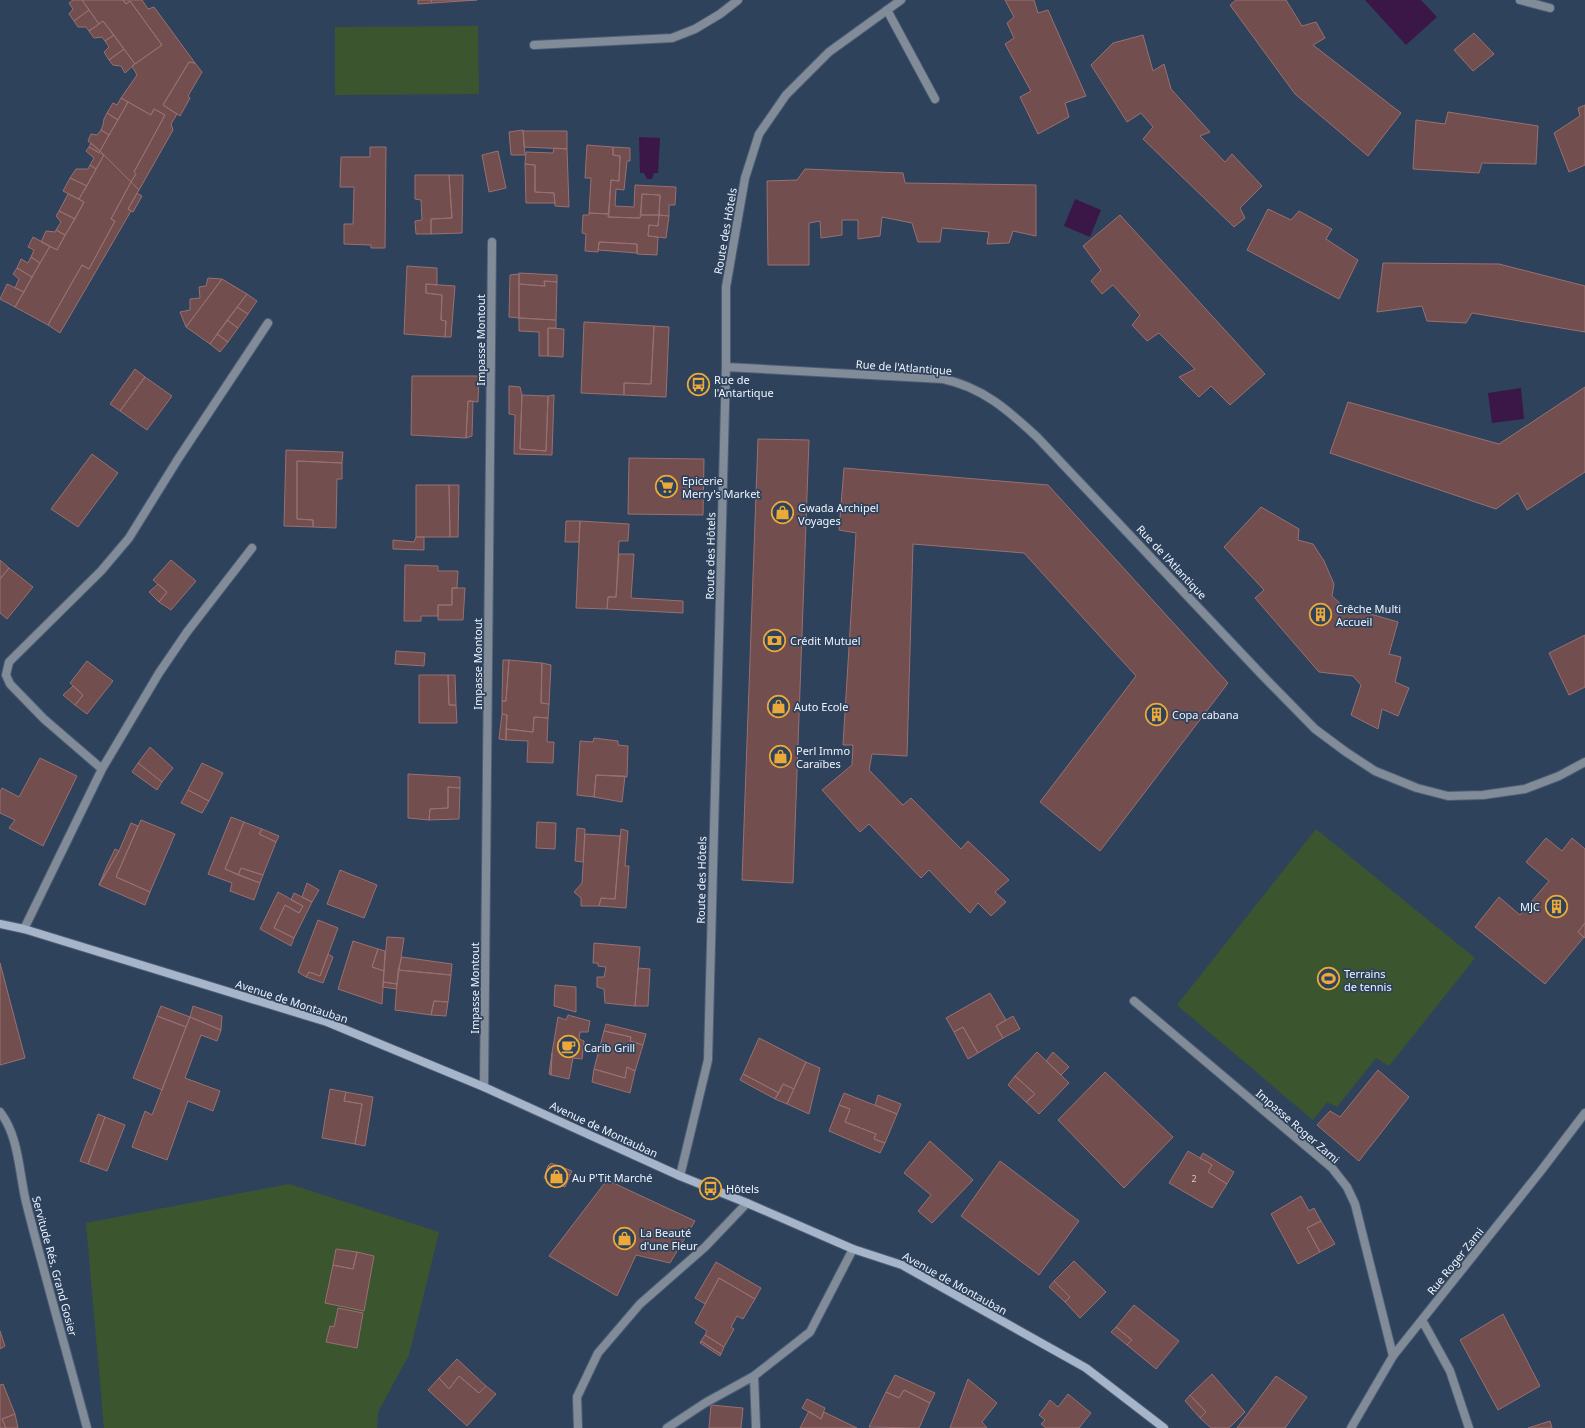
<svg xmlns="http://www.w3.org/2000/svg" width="1585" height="1428" font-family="'Noto Sans',sans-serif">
	<rect width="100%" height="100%" fill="#2f425c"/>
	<path fill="#3b562f" d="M478,26l1,68 -144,1v-68z
		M1316,829l159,129 -86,108 -13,-8 -39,49 -10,-5 -14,18 -136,-115z
		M289,1184l150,48 -30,123 -31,57 -1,16h-273l-18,-205z"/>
	<path fill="#3b1747" d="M1365,0h56l16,17 -31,28z
		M639,137l21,1 -2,35h-4l-2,6h-5l-3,-6h-4z
		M1075,199l26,11 -11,27 -26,-11z
		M1521,388l3,31 -32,4 -4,-30z"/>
	<path fill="#734e4f" stroke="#987071" d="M73,0h9l7,10 -15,11 -5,-7 4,-5 -4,-6z
		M82,0h41l3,4 4,-3 32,44 -27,19 -32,-43 -4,3z
		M123,0h19l6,9 6,-2 41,56 -6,-1 -26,43 14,9 -6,10 2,6 -34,60 -8,-8 5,-8 -2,-2 31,-57 -11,-6 -3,6 -30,-17 16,-23 -5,-9 30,-21 -32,-44 -4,3z
		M418,0h13l1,3 -14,1z
		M431,0h46l-45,3z
		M1005,0h29l4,13 10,-3 38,86 -21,7 4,14 -31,17 -18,-37 11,-6 -26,-47 9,-6 -7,-15 7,-6z
		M1236,0h50l16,26 14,-4 9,16 -12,7 88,68 -33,43 -73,-62 -65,-89z
		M89,10l10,14 -10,7 -3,-4h-8l-4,-6z
		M103,21l11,14 -9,6 -3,-4 -8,1 -5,-7z
		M1474,33l20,21 -21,17 -19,-21z
		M114,35l10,14 -15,11 -5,-8 5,-5 -4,-6z
		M1143,35l10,36 11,-7 7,25 39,43 -10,4 25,26 7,-8 30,32 -22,22 5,10 -11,9 -91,-88 10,-12 -12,-14 -14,9 -36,-57 22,-22z
		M124,49l11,15 -10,9 -4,-7 -8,-1 -4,-5z
		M189,62l6,1 7,9 -14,24 2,2 -10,18 -17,-11z
		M121,98l7,4 -10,18 -11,-7 6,-10 4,2z
		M128,102l23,13 3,-6 11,6 -31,57 2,2 -5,8 -31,-31z
		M1585,105v60l-16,7 -15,-39 26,-17 -2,-8z
		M1448,112l90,14 -2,38 -54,-1 -3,10 -66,-4 3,-49 29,4z
		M107,113l11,7 -9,15 -8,-5 2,-5 1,-6z
		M101,130l8,5 -9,16 -12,-10 3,-7 6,1z
		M523,130l2,25h-14l-2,-23z
		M523,131h44v18l-43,-2z
		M91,143l9,8 -1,2 -10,-6z
		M587,145l26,2v8l7,1 -1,25 -8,-1 -2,34 -20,-1 2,-35h-6z
		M89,147l15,8 -8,14 -6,-4 4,-7 -8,-7z
		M370,147h16l-1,101h-14v-3l-27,-1v-20h9l1,-37h-14l1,-30h29z
		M613,147l17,1v13h-3l-3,29 -8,-1 -1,17 19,1 1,-22 41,2 -1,18h-6v11l-10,-1 1,-20 -18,-1 -2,24 -32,-1 3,-37 8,1 1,-25 -7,-1z
		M554,148l13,1 2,58 -14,-1 -1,-13 -19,-1v-27l-10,-1 1,-12 27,1z
		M498,151l8,37 -17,4 -7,-37z
		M104,155l27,27 -20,37 4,2 -26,48 -7,-4 -34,60 -33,-18 35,-61 7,4 27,-48 -5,-3z
		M525,164l10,1v27l19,1 1,10h-29z
		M90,165l6,4 -9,17 -17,-8 6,-9h12z
		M805,169l98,4 2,10 131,2v51l-23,-5 -4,12 -22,1 2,-12 -47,-4 -2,14h-22l-6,-19 -30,-6 -2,19 -22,3v-19h-16v15l-21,3 -1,-17 -11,2v42h-41l-1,-84 30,-1z
		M415,175h34l3,43 -21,1v15h-15l-1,-13 7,-1 -1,-20 -6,-1z
		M449,175h14l-1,58 -31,1v-15l21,-1z
		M70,178l17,8 -8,13 -16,-8z
		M131,182l8,8 -11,19 3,2 -71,122 -12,-8 34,-60 7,4 26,-48 -4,-2z
		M137,193l5,3 -9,16 -5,-3z
		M68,194l16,8 -9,17 -16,-8z
		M642,194l18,1 -1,20h-18z
		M1268,209l23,11 8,-9 33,18 -6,10 32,21 -19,39 -92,-49z
		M59,211l16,8 -10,16 -9,-5 5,-8 -5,-6z
		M589,213l20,1 -1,3 32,1 1,-3h18l-1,11 -9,-1 -1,11 10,1 -1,18 -20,-1v-10l-38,-2 -1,10 -13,-1 1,-17 -4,-1 1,-18h6z
		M659,215l10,1 -3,22 -18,-2 1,-11 9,1z
		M1120,215l145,159 -35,31 -19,-19 -12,11 -20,-20 16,-8 -36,-36 -12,8 -15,-16 8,-10 -27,-30 -11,9 -11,-13 10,-11 -18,-24z
		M56,230l9,5 -8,15 -16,-8 5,-11 9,1z
		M33,237l17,9 -10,17 -9,-6 3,-7 -6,-3z
		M599,242l38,2v9l-39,-3z
		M31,257l9,6 -8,14 -15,-9 4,-9 7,4z
		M1383,263l116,1 86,22v46l-113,-19 -6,10 -39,-2 -5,-15 -45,6z
		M407,266l30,2v17l-11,-1v9l16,2 -1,25 5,1 -1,16 -41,-3z
		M17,268l15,9 -8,15 -9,-4 4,-9 -6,-5z
		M519,273l38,2v7l-13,-1 1,5 -26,-2z
		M519,274v44l-10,-1 1,-42z
		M208,278l14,1 -36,48 -6,-15 10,-2v-11l10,-1 -1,-11 7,-1z
		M222,279l25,15 -37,50 -24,-17z
		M544,281l13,1 -1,38 -37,-2v-34l26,2z
		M7,284l17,8 -9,15 -15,-8z
		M426,284l29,2 -4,51h-6l1,-16 -5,-1 1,-25 -16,-2z
		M247,294l10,7 -9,13 -11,-7z
		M237,307l11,7 -10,14 -11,-8z
		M519,318l37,2v8h-8v28h-9v-24l-20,-1z
		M227,320l11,8 -10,14 -11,-8z
		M584,322l70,4 -3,58 -27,-1v12l-43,-2z
		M654,326l15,1 -3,70 -42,-2v-12l27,1z
		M548,328l16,1 -1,28 -15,-1z
		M217,334l11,8 -8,10 -10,-8z
		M135,369l10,8 -25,34 -10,-7z
		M412,376h67l-1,26 -10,-1 -2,37 -55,-3z
		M145,377l27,19 -25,34 -27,-19z
		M509,386l11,1 2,8 -2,54 26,2 2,-55 6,-1 -2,60 -38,-1 1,-39 -6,-1z
		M1585,387v85l-58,38 -9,-17 -22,16 -166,-56 18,-51 151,42z
		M522,395l26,1 -2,55 -26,-2z
		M468,401h5l-1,35 -6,2z
		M758,439l51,1 -16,443 -51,-3z
		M286,450l57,2 -1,11 -45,-2v58l16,1v7l-29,-1z
		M92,454l26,19 -40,54 -27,-18z
		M629,458l75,1 -1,56 -75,-1z
		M297,461l45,2v16h-5l-1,49 -23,-1v-7l-16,-1z
		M844,468l204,17 180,198 -128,168 -60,-49 96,-126 -112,-123 -111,-9 -6,212 -35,-2 -3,16 34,35 8,-7 50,51 7,-8 41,39 -14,12 11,10 -15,14 -13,-13 -8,10 -41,-43 -8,8 -52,-54 -9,8 -38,-42 30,-25 1,-20h-10l13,-212 -17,-3z
		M416,485h33l1,52h-34z
		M449,485h10l-1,52h-8z
		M1261,507l38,22 -1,11 15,4 11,17 10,23 -2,12 11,10 55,16 -9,32 12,3 -6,25 14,6 -11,28 -16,-7 -4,20 -27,-14 10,-30 -8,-9 -34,-4 -64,-74 9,-8 -40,-43z
		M566,521h14l-1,21h-14z
		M580,521l49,3 -1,17h-9l-3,56h-8l-1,12 -31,-1z
		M416,537h8v13l-31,-1v-9l21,2z
		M619,554h15l-3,44 52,3v12l-76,-4 1,-12h8z
		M0,560l9,8 -9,11z
		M171,560l25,21 -25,29 -12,-8 8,-10 -14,-12z
		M405,565l33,1v5h20l-1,17h-5v17h-14v11h-17v5h-17z
		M9,568l24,19 -26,32 -7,-6v-34z
		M158,584l9,8 -8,10 -10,-10z
		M452,588h13l-2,32h-25v-15h14z
		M1585,635v52l-16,8 -20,-42z
		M396,651l29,2 -1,13 -29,-2z
		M503,660h6l-3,41h-4z
		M509,660l33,3 -1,40 8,1 -1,14 -14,-1 -1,15 -27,-3 1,-14 -5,-1v-13h4z
		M87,661l26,20 -26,33 -12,-9 8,-10 -13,-12z
		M542,663l9,2 -2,39 -8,-1z
		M419,675h29l1,30h7l1,18h-38z
		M448,675h7l1,30h-7z
		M73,686l10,9 -8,10 -12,-10z
		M502,714l5,1 -1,25 -7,-1z
		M534,717l14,1 -1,24h7l-1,21 -26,-1 1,-21 -22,-1v-11l27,3z
		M594,738l24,3v4l10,1 -1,31 -31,-2 -2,22 -17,-2 3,-54 13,1z
		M150,747l23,21 -11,14 -24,-19z
		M40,758l37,18 -34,70 -34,-18 6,-8 -15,-7v-21l2,-4 17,9z
		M138,763l24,19 -5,8 -25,-18z
		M202,763l21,10 -14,28 -21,-11z
		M408,774l52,3v11l-12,-1v21l-18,1 -1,11 -21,-2z
		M596,775l29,1 -3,26 -28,-5z
		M448,787l12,1 -1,31 -30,1 1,-11 18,-1z
		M188,790l21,11 -7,12 -21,-10z
		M231,817l13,5 -19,47 35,14 -6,17 -24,-9 2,-8 -24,-9z
		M141,820l34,14 -25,58 -34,-15z
		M244,822l18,7 -3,5 17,8 -13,33 -22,-7 -3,7 -13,-6z
		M537,822l19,1 -1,26 -19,-1z
		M131,823l7,3 -22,51 34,15 -5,13 -46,-20 20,-34z
		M577,828l8,1 -2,33 -8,-1z
		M262,829l17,7 -3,6 -17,-8z
		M621,829l7,2 -3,35h4l-3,42 -27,-2 2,-8 14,1z
		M585,834l35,2 -5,63 -14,-1 -2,8h-18v-8l-7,-6 8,-9z
		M1546,838l16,13 10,-13 13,11v74l-7,9 6,5 -39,47 -70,-57 24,-30 21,18 29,-34 -23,-19z
		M115,849l4,2 -20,34 7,-17z
		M241,868l22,7 -3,8 -22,-8z
		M340,870l37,15 -13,33 -37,-14z
		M307,883l12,7 -7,12 -10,-5z
		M278,892l25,14 -4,7 -14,-8 -11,23 20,10 -3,8 -31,-17z
		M294,893l18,9 -18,36 -20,-10 11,-23 14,8 4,-7 -12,-6z
		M318,920l20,8 -18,48 -11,-4 -3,5 -8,-5z
		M1585,923v15l-7,-6z
		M387,937l17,1 -7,46 -14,-2z
		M353,941l25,8 -6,18 12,4 -2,33 -44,-15z
		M594,943l46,4 -5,59 -30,-3 -1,-14 -7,-2v-10h7l2,-10 -8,-1v-3h-5z
		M378,949l7,2 -1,20 -12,-4z
		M328,954l5,3 -10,26 -17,-6 3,-5 11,4z
		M402,957l50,7 -1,11 -53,-5z
		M0,963l25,95 -25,7z
		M638,968l12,1 -2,37h-13z
		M398,970l53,5 -3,27 -14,-1 -3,14 -36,-5z
		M383,982l14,2 -1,5 -13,-2z
		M555,985l21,2v25l-22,-6z
		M990,993l16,27 -10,6 7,12 -25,15 -15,-26 -9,5 -8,-14z
		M434,1001l14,1 -2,14 -15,-1z
		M161,1006l29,11 -4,10 -29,-11z
		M193,1006l29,10 -1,14 -31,-13z
		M568,1015l22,6 -2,11h-8l-1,7 5,2 -2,18 -9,-1 -4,21 -18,-4 1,-22 6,-36 8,3z
		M157,1016l29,11 -24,63 -29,-12z
		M1013,1016l7,13 -17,9 -7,-12z
		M190,1017l31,13 -4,11 -16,-6 -16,43 35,13 -7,20 -25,-10 -21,59 -35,-13 13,-36 7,4z
		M606,1024l40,10 -3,11 -13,-4 1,-4 -27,-6z
		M963,1027l15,26 -10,6 -14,-27z
		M604,1031l27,6 -1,4 13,4 -8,26 -8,-4 -2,11 -31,-9z
		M759,1038l47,24 -12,27 -11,-5 -4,9 -36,-19z
		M1037,1052l32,31 -30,31 -13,-12 9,-8 -20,-18z
		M1053,1052l16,15 -8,8 -15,-14z
		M552,1053l-1,22 -2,-1z
		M806,1062l14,6 -11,46 -22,-10z
		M627,1067l8,4 -5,22 -38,-11 2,-13 31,9z
		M1378,1070l31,27 -50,64 -42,-36 13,-14 10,6z
		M1105,1072l68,65 -49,51 -66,-68z
		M743,1074l36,19 -4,6 -35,-19z
		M1015,1076l20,18 -9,8 -18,-17z
		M783,1084l11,5 -7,15 -12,-5z
		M330,1089l16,3 -2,9 18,3 -7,40 -33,-6z
		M346,1092l27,5 -8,49 -10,-2 7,-40 -18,-3z
		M844,1093l53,21 -12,29 -11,-4 2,-5 -31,-12 5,-13 -11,-4z
		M878,1095l23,9 -4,10 -22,-9z
		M839,1105l11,4 -5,13 31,12 -2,5 11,4 -5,10 -51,-22z
		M98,1114l7,3 -17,47 -8,-3z
		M105,1117l20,8 -18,46 -19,-7z
		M930,1141l43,39 -41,43 -14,-12 13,-16 -27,-22z
		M1188,1151l24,14 -4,7 19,12 -15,24 -43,-25z
		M1203,1153l31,19 -7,12 -19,-12 4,-7 -12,-7z
		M1000,1161l79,60 -40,54 -78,-59z
		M551,1163l21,8 -2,4 -22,-9z
		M548,1166l22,9 -5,12 -21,-9z
		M607,1180l88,41 -25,42 -34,-8 -19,41 -68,-40z
		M1301,1196l8,15 5,-3 7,13 -14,7 13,24 -22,12 -27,-50z
		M1321,1221l14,23 -15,8 -13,-24z
		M336,1249l21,3 -4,17 -20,-4z
		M357,1252l17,4 -10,55 -39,-8 8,-38 20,4z
		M1074,1261l32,31 -26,26 -15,-16 5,-5 -16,-16z
		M716,1262l45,26 -6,11 -36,-21 -14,26 -10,-6z
		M719,1278l36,21 -12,20 -6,-3 -6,11 3,2 -10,18 -19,-12 2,-4 -12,-8z
		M1054,1281l16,16 -5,5 -16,-15z
		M1134,1305l45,36 -23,28 -29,-24 5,-5 -16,-13z
		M338,1308l25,5 -6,35 -31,-6 4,-16 4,1z
		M1503,1314l37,72 -42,24 -38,-70z
		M1116,1327l16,13 -5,5 -16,-13z
		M0,1331l5,15 -5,3z
		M705,1335l19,12 -3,7 -20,-13z
		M701,1341l20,13 -1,2 -20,-13z
		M457,1359l29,27 -7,7 -20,-17 -10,13 -10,-11z
		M1212,1374l33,38 -16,16h-18l-11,-10 6,-6 -16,-17z
		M895,1375l40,18 -5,10 -26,-13 -5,8 -13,-6z
		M459,1376l20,17 7,-7 10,8 -29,32 -39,-36 11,-12 10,11z
		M1276,1376l31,21 -22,31h-48z
		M968,1379l29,24 -15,19 5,6h-37z
		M3,1384l12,30 -13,5 4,9h-6v-43z
		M904,1390l26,13 -11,25 -50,-1 17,-35 13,6z
		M1068,1394l23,19 -12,15h-33l-5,-4 4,-4 -6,-5 11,-15 8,7z
		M1190,1395l16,17 -6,6 -15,-17z
		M807,1399l18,9 -4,11 -19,-11z
		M711,1405l32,3 -2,20h-32z
		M809,1411l12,8 3,-7 33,16h-57z
		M15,1414l3,14h-12l-4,-9z
		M1550,1421l2,7h-24z"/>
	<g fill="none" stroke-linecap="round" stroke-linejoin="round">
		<defs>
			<path id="lane" d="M1520,0l30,8
				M887,10l48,89"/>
			<path id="street" d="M534,45l138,-7 23,-9 25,-15 18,-14
				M726,367l217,12c39,8 65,31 94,58l226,239 52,53 31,23 29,19 42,17 31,8 35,-1 42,-6 34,-13 26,-14
				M102,769l-58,-50 -34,-35 -4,-9 3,-13 92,-91 28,-33 49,-79 90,-136
				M24,929l78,-160 57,-96 28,-41 65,-84
				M1134,1001l198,167 15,19 8,17 38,152
				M484,1087l8,-845
				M0,1112c19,24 19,61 26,90 19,75 41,151 61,226
				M680,1176l28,-116 18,-693v-80l19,-109 14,-44 27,-39 43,-43 72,-52
				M1422,1320l28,51 19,57
				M754,1376l2,52
				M578,1428l-1,-31 21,-44 42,-49 65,-57 42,-44
				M667,1428l38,-25 49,-27 56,-44 43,-83
				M1351,1428l42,-72 147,-184 45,-59"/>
			<path id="secondary" d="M0,924l24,5 303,93 157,65 196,89 67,27 106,46 49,16 184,103 78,60"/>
		</defs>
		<use href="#lane" stroke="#4d5e76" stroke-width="10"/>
		<use href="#street" stroke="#4d5e76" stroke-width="10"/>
		<use href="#secondary" stroke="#4d5e76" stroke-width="10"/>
		<use href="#lane" stroke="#828c99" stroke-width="8"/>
		<use href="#street" stroke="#828c99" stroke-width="8"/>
		<use href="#secondary" stroke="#a6b5ca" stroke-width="8"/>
	</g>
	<defs>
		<symbol id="bus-ring" viewBox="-11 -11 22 22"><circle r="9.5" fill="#2f425c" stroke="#eba93a" stroke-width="1.5"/><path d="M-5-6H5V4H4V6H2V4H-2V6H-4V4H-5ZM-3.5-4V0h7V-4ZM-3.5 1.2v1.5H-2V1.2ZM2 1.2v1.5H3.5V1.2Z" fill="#eba93a"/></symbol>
		<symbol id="supermarket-ring" viewBox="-11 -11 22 22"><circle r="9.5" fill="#2f425c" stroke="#eba93a" stroke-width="1.5"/><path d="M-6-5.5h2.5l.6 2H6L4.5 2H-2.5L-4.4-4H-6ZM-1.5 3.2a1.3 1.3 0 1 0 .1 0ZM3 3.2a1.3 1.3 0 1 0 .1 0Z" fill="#eba93a"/></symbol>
		<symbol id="shop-ring" viewBox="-11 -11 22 22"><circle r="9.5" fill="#2f425c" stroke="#eba93a" stroke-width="1.5"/><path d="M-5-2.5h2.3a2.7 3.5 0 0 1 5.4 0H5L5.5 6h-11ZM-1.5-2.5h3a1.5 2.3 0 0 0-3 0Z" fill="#eba93a"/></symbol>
		<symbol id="building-ring" viewBox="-11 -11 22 22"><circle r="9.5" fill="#2f425c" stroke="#eba93a" stroke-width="1.5"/><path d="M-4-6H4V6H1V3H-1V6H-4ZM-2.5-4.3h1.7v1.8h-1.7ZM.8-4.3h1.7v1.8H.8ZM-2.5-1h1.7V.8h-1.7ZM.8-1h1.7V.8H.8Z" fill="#eba93a"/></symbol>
		<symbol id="bank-ring" viewBox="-11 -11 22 22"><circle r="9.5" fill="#2f425c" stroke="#eba93a" stroke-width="1.5"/><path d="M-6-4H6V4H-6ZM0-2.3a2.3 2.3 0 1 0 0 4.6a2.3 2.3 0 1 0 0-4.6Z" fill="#eba93a"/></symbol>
		<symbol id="stadium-ring" viewBox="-11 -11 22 22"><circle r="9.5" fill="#2f425c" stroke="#eba93a" stroke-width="1.5"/><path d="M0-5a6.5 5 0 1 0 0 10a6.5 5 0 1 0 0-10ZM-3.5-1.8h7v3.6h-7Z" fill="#eba93a"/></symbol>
		<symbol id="cafe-ring" viewBox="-11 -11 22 22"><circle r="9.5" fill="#2f425c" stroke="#eba93a" stroke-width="1.5"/><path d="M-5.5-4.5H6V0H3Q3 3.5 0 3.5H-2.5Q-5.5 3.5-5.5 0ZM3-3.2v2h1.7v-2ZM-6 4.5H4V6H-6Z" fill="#eba93a"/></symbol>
	</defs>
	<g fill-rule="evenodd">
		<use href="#bus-ring" x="686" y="372" width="25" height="25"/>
		<use href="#supermarket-ring" x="654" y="474" width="25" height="25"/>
		<use href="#shop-ring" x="770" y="500" width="25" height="25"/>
		<use href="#building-ring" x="1308" y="602" width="25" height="25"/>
		<use href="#bank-ring" x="762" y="628" width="25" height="25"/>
		<use href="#shop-ring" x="766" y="694" width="25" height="25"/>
		<use href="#building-ring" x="1144" y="702" width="25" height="25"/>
		<use href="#shop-ring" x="768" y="744" width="25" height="25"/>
		<use href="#building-ring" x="1544" y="894" width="25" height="25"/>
		<use href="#stadium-ring" x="1316" y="966" width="25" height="25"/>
		<use href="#cafe-ring" x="556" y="1034" width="25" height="25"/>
		<use href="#shop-ring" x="544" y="1164" width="25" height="25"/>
		<use href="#bus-ring" x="698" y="1176" width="25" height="25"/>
		<use href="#shop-ring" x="612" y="1226" width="25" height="25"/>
	</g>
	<g text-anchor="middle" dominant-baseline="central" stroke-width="3.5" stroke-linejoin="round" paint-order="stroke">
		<g font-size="9" fill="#cecad2">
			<text x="1194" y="1178">2</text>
		</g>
		<g font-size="11" fill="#edf4fe" stroke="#2f425c">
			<text transform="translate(725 231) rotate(-80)">Route des Hôtels</text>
			<text transform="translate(480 340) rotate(-90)">Impasse Montout</text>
			<text transform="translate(904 367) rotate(4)">Rue de l'Atlantique</text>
			<text transform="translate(710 556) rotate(-89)">Route des Hôtels</text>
			<text transform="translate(1172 562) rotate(47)">Rue de l'Atlantique</text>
			<text transform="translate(477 664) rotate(-90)">Impasse Montout</text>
			<text transform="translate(701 880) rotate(-89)">Route des Hôtels</text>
			<text transform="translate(474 988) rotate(-90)">Impasse Montout</text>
			<text transform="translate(292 1001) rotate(18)">Avenue de Montauban</text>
			<text transform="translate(1298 1126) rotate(41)">Impasse Roger Zami</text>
			<text transform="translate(604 1129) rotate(25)">Avenue de Montauban</text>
			<text transform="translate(1455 1261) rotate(-51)">Rue Roger Zami</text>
			<text transform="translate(55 1266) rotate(75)">Servitude Rés. Grand Gosier</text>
			<text transform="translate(955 1283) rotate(29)">Avenue de Montauban</text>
		</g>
		<g font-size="11" fill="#edf4fe" stroke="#2f425c" text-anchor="start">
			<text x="714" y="379">Rue de<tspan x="714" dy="13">l'Antartique</tspan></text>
			<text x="682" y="480">Epicerie<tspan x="682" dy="13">Merry's Market</tspan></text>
			<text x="798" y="507">Gwada Archipel<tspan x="798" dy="13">Voyages</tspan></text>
			<text x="1336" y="608">Crêche Multi<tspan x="1336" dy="13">Accueil</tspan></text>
			<text x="790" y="640">Crédit Mutuel</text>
			<text x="794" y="706">Auto Ecole</text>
			<text x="1172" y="714">Copa cabana</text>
			<text x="796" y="750">Perl Immo<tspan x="796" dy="13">Caraïbes</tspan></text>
			<text x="1540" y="906" text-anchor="end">MJC</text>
			<text x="1344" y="973">Terrains<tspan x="1344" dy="13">de tennis</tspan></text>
			<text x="584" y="1047">Carib Grill</text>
			<text x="572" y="1177">Au P'Tit Marché</text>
			<text x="726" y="1188">Hôtels</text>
			<text x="640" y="1232">La Beauté<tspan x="640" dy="13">d'une Fleur</tspan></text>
		</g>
	</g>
</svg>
